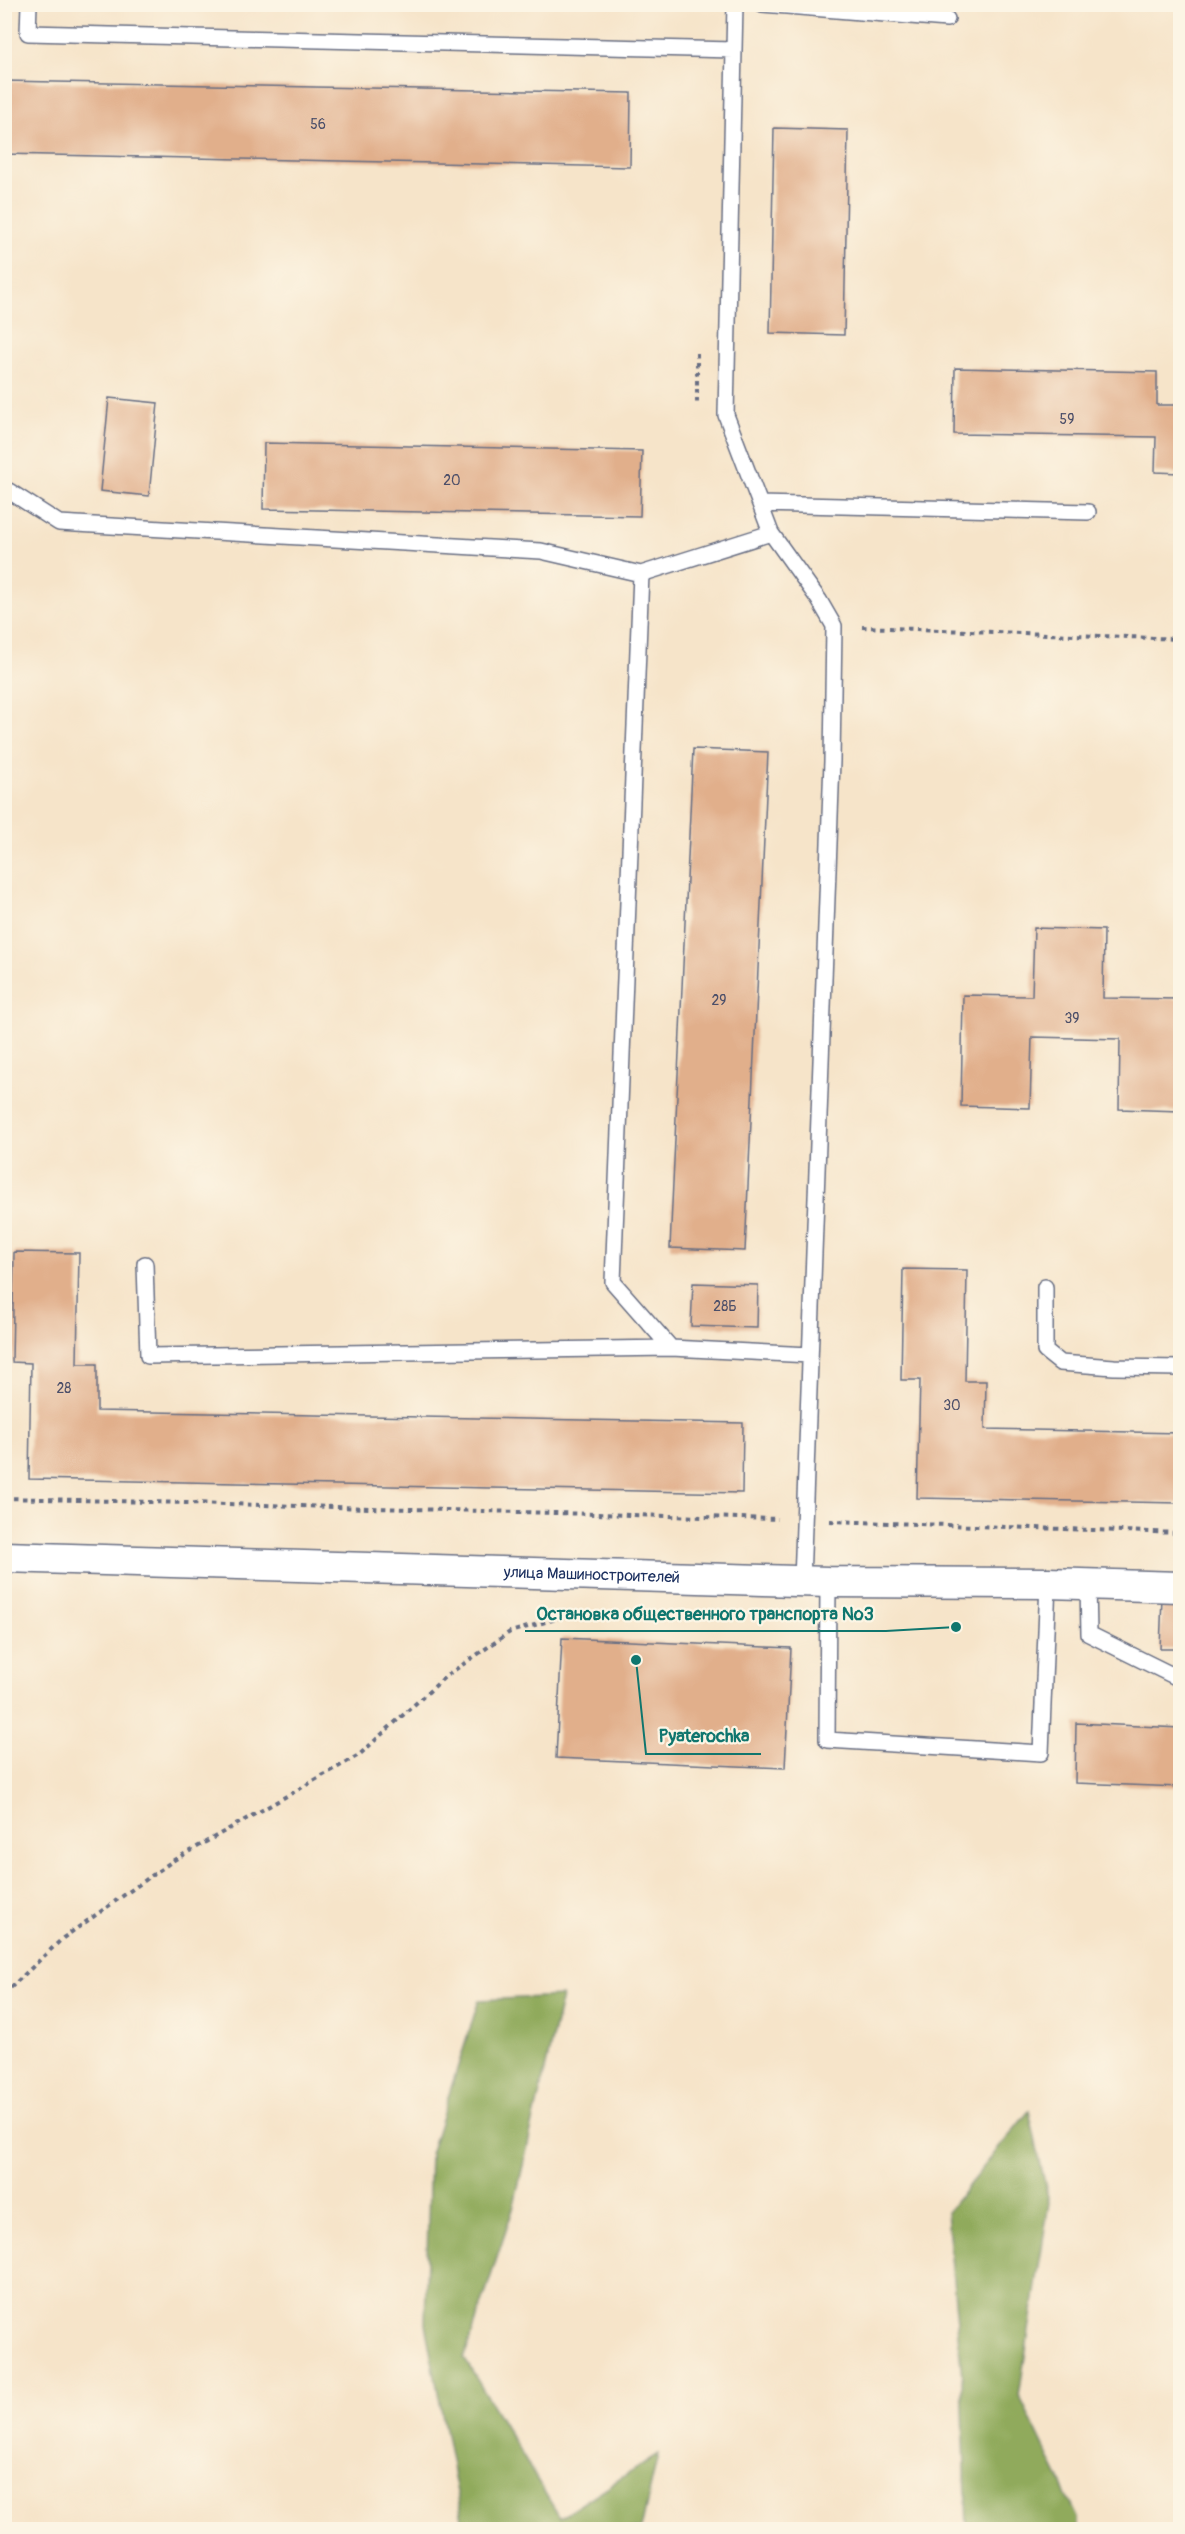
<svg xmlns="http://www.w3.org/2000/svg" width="1185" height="2534" font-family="Pangolin,sans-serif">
	<rect width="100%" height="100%" fill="#fcf5e5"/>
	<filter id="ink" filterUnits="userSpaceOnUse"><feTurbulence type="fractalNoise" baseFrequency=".0167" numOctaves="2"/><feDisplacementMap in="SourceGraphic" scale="12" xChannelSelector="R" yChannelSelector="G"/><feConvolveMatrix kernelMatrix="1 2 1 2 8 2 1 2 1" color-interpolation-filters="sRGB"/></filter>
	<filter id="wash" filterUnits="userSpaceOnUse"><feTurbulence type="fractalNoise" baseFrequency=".008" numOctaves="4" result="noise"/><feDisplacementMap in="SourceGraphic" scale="24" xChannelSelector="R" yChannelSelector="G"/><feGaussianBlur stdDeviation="1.35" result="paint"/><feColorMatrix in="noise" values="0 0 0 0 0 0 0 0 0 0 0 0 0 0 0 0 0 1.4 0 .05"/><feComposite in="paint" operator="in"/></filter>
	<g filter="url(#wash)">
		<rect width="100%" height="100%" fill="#f6e4c9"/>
		<path fill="#90aa5c" stroke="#566c5d" stroke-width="1.5" d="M562,1996l-49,213 -49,149 96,160 98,-64 -17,75h-177l-39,-205 5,-170 49,-154z
			M1029,2111l20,91 -30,193 59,123v11h-111l-5,-151 -15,-166z"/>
		<g id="blocks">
			<path fill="#e1af8b" d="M4,81l627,12 -1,74 -626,-13z
				M774,128l74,2 -4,205 -74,-2z
				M955,368l202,4v33h23v68l-25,-1 1,-35 -202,-3z
				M109,398l49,5 -9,93 -49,-5z
				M264,443l378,8 -2,65 -377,-7z
				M693,749l75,3 -23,499 -75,-3z
				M1034,928l70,2 -1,68 77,1v112l-61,-2 1,-70 -88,-2 -2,71 -69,-2 2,-111 69,1z
				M14,1252l65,1 -2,111h20v47l646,12 -1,70 -713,-14 2,-116 -19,-1z
				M903,1269l64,1 -2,111h21l-1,48 195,4v70l-263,-5 3,-118h-19z
				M693,1283l65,2 -1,43 -66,-2z
				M1162,1597l18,1v51h-20z
				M562,1638l229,10 -6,120 -229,-10z
				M1076,1723l104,5v59l-105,-4z"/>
		</g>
	</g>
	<g filter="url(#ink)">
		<use href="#blocks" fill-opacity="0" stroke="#686e83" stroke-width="1.5"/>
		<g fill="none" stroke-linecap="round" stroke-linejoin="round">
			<defs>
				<path id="service" d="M29,4l-1,29 706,17
					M735,4l-9,411 45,118 48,67 15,26 -2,135 -30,820
					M762,4l185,15
					M4,490l5,1 50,32 482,28 100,23
					M760,504l328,8
					M771,533l-130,41 -28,708 58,66 139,7
					M145,1264l3,92 523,-8
					M1045,1287v64l15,12 54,4 66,1
					M828,1582l-1,158 214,13 7,-170
					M1088,1584l1,50 91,45"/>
				<g id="minor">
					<path id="s1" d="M4,1557l824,25 220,1 132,4"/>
				</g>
			</defs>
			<use href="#service" stroke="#686e83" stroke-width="18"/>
			<use href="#minor" stroke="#686e83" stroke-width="33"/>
			<path stroke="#686e83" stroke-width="4" stroke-dasharray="4.5 4.5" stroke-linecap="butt" d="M697,353v52
				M862,627l318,12
				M4,1498l774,21
				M830,1521l350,12
				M4,1994l59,-56 111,-78 185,-105 87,-79 64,-44 71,-20"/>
			<use href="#service" stroke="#fff" stroke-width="15"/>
			<use href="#minor" stroke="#fff" stroke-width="30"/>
		</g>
	</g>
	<g text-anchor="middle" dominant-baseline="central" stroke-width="4.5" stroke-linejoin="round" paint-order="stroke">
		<g font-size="14" fill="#4c4f69">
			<text x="318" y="124">56</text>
			<text x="1067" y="419">59</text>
			<text x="452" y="480">20</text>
			<text x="719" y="1000">29</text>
			<text x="1072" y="1018">39</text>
			<text x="725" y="1306">28Б</text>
			<text x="64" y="1388">28</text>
			<text x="952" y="1405">30</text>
		</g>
		<g font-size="16" fill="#1b2f5e" stroke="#fcf5e5">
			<text stroke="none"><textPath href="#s1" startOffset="588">улица Машиностроителей</textPath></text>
		</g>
	</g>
	<path fill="none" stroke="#0f766e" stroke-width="2" d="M956 1627L886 1631H525M636 1660L646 1754H761"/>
	<g fill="#0f766e" stroke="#fcf5e5" stroke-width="2">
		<circle cx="956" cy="1627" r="6"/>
		<circle cx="636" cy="1660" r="6"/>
	</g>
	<g font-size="18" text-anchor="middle" font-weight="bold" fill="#0f766e" stroke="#fcf5e5" stroke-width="4.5" stroke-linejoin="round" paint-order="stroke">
		<text x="705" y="1620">Остановка общественного транспорта №3</text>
		<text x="704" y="1742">Pyaterochka</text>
	</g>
	<rect width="1185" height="2534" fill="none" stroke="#fcf5e5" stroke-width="24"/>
</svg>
